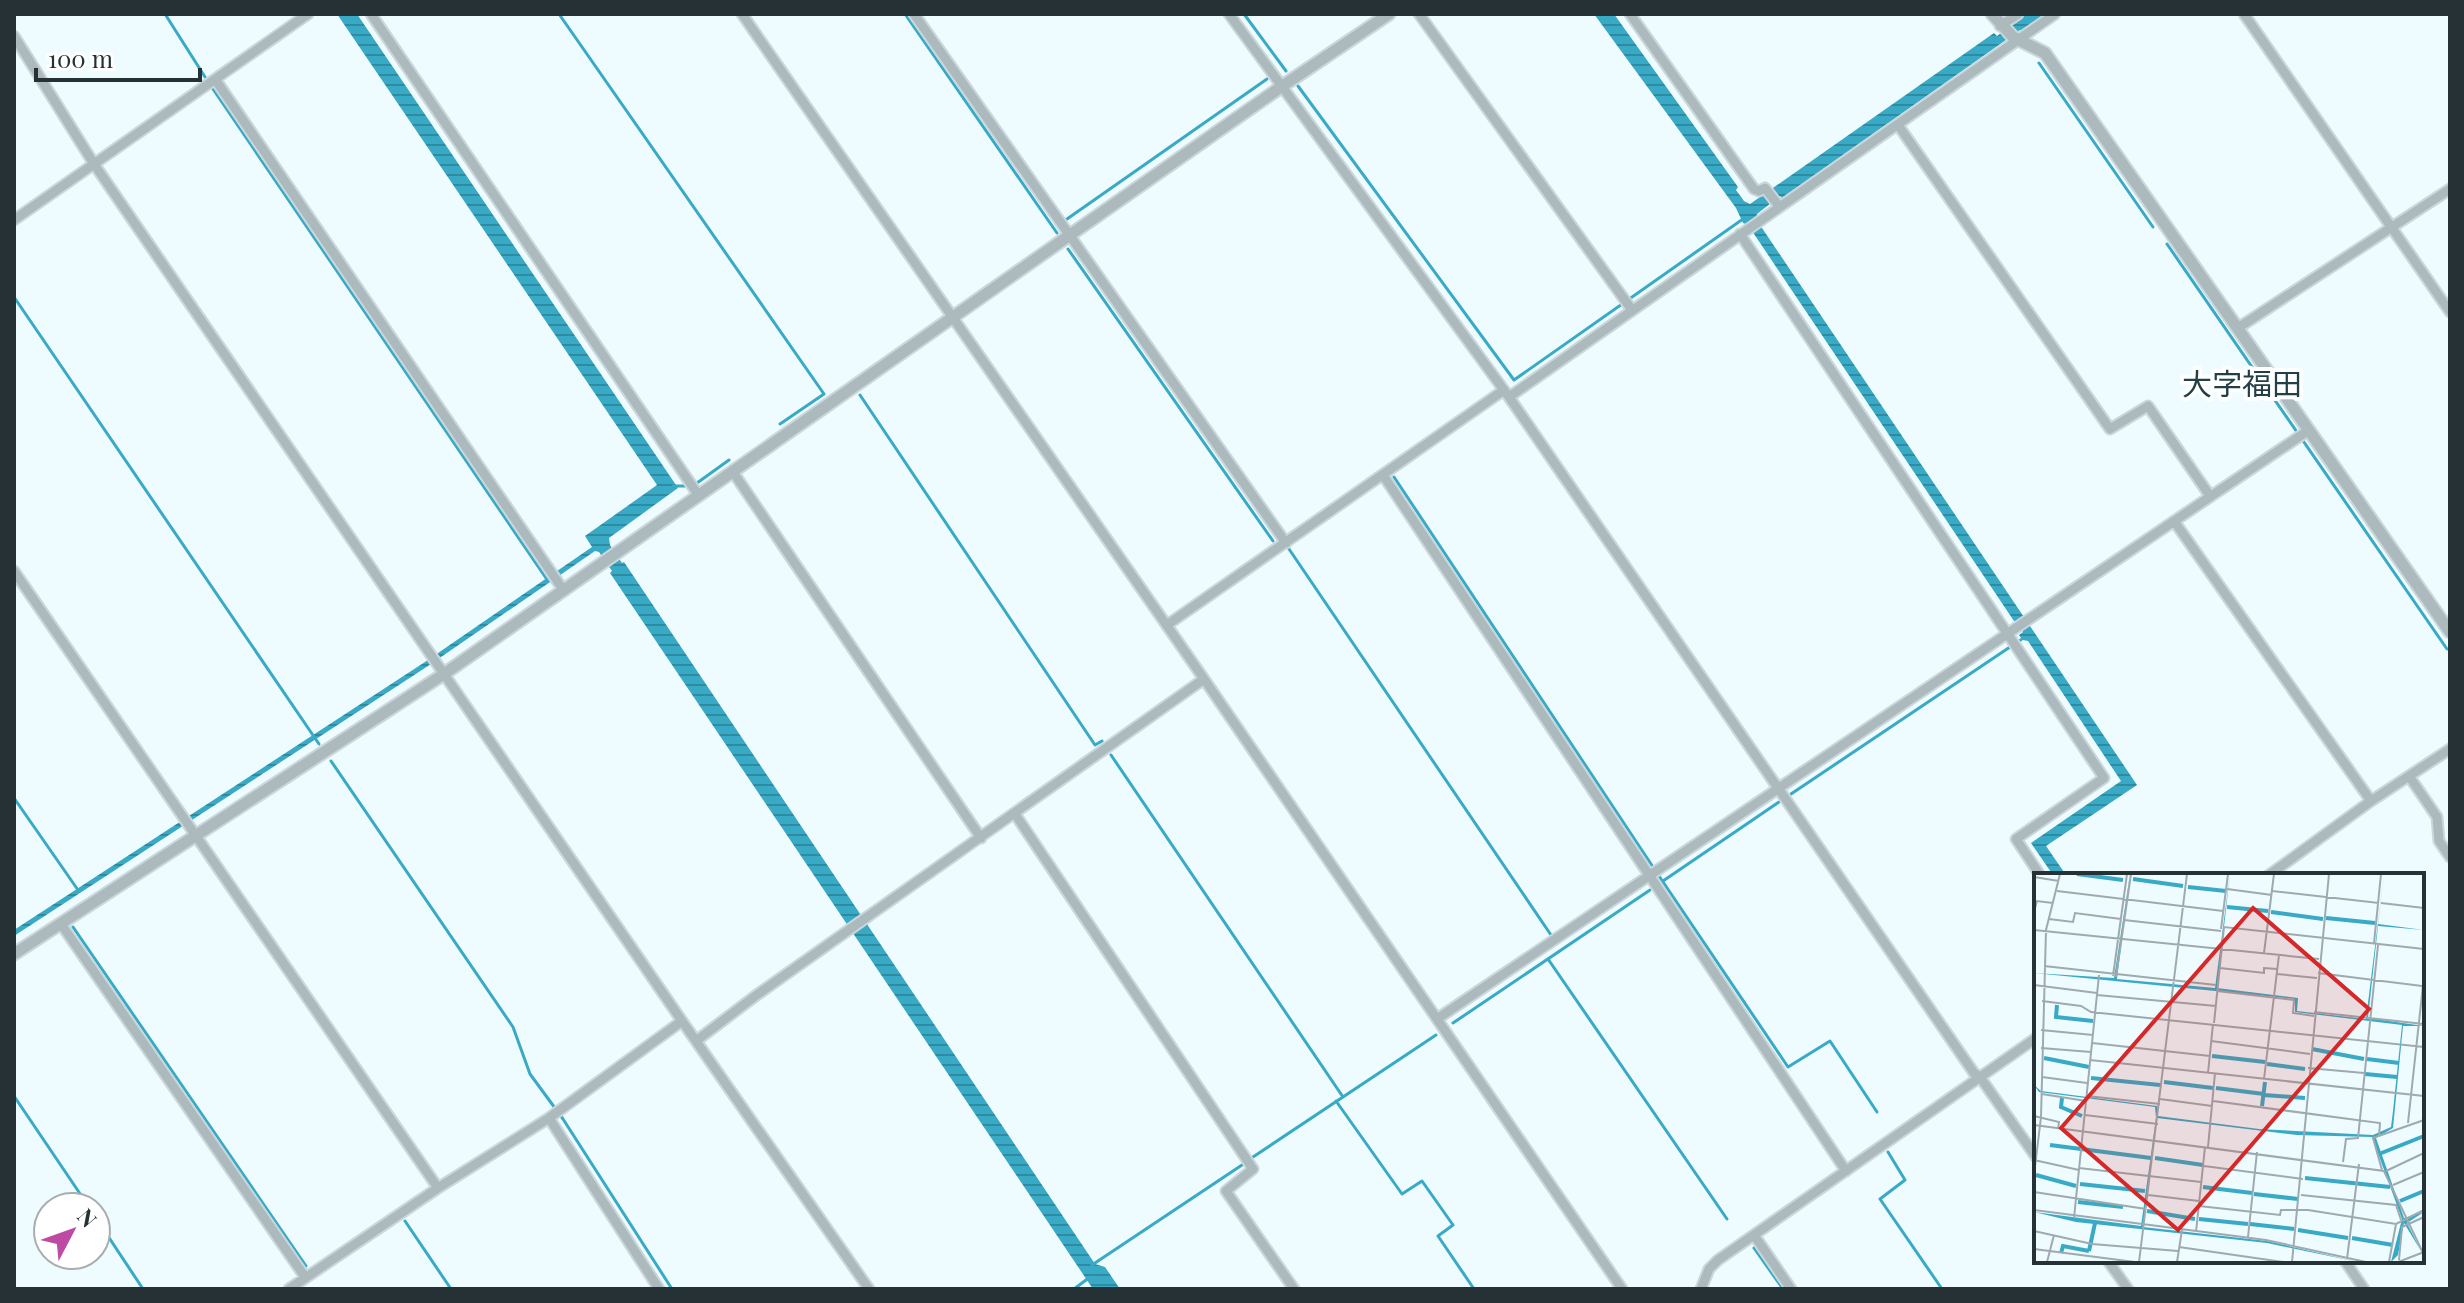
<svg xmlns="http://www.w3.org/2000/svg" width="2464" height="1303" font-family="'Playfair Display','Noto Sans JP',serif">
	<defs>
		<pattern id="water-rules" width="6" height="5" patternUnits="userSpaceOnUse" patternTransform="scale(2)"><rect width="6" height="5" fill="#39aac5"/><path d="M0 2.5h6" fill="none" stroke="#308ba1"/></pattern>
	</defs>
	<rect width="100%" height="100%" fill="#eefbff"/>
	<path fill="url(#water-rules)" d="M337,14h20l321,474 -69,50 1,7 12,18 2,-1 471,702 10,3 15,22h-27l-483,-716 2,-2 -13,-19 -4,-1 -167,115 -414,270v-6l411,-268 167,-115 -7,-11 72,-51z
		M1594,14h20l124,173 -2,3 8,11 6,3 244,-171 3,3 14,-10 -1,-3 14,-9h25l-25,17 -4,-1 -238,168 -2,-2 -23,18 -1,5 381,566 -91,61 20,29h-13l-22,-32 90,-62 -93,-140 -5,-1 -15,10 -1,-2 14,-10 -2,-3 4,-3 -6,-11h-3l-266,-396 -5,-2 -7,-15z"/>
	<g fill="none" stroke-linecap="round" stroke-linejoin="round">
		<path stroke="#39aac5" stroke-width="3" d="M165,14l40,63
			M559,14l265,380 -44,30
			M905,14l152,219
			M1244,14l42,57
			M2039,63l114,164
			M1298,86l216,294 229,-161
			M213,89l335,492
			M1067,219l200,-140
			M2167,244l280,405
			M1068,249l205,292
			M14,297l305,447
			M860,395l235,350 7,-4
			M1394,477l259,390
			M697,483l32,-23
			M673,486h12
			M1289,549l262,386
			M1111,755l232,342
			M331,761l182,266 17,47 33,45 109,170
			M1791,794l219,-147
			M14,798l64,92
			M1659,876l129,191 42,-26 47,71
			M1663,881l116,-79
			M73,927l233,339
			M1548,959l179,260
			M1453,1023l197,-133
			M14,1096l75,111
			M1336,1101l66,93 20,-13 31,44 -15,11 36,53
			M1888,1152l17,28 -25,19 62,90
			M1253,1157l183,-122
			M96,1218l47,71
			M405,1221l46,68
			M1754,1248l29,41
			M1092,1265l150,-100
			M1074,1289l16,-12"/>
		<defs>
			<path id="minor" d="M371,14l328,482
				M742,14l462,665 418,610
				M914,14l372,529
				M1229,14l280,383 465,676 6,4 56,80
				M1419,14l213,296
				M1630,14l124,175 5,2 6,-3 14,18
				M2244,14l206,298
				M2000,26l18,-12
				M14,36l80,128 588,857 187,268
				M215,79l349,512
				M1898,125l212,304 38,-23 62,90
				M14,220l294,-206
				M1740,234l364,544 -88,61 24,36
				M2238,328l212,-139
				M1509,397l546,-383
				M733,472l248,366
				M1383,475l463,696
				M2174,521l197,280
				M14,571l424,617
				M1167,625l337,-235
				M2409,776l28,41 2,24 11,16
				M1015,814l238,355 -27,22 68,98
				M2269,875l102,-74 79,-52
				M61,924l244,353
				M1437,1019l872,-589
				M696,1041l62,-47 446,-315
				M549,1118l110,171
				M1754,1235l37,54
				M2108,1261l20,28
				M2345,1261l19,28
				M289,1289l149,-101 111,-70 133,-97
				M1701,1289l8,-20 9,-9 318,-222"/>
			<path id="tertiary" d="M1992,14l21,23 32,16 405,579
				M14,954l430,-280 837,-587 108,-73"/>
		</defs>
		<use href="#minor" stroke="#cad7db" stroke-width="13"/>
		<use href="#tertiary" stroke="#cad7db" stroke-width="15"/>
		<use href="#minor" stroke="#acbabe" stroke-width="9"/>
		<use href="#tertiary" stroke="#acbabe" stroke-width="11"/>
	</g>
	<g text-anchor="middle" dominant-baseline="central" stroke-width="8" stroke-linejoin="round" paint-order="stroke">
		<g font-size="30" fill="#244047" stroke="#fff">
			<text x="2242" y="383">大字福田</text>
		</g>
	</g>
	<g transform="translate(2034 873)">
		<rect width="390" height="390" fill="#eefbff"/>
		<path d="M96,1l-13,105 98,9 15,-114 -13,114 81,10 -1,13 69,8 18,-145 -6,50 46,6 -46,-4 -10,92 56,8h-21l-10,102 -17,10 28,80 20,-6 -17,11 14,28 -17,-28 -6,32 -7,7 11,-43 -30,-82 -75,-2 -140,-17 -14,109 124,14 91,21 -91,-19 -191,-21 -42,-10 107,14 15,-108 -1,-11 -116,-15 -5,-7 7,6 116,15 1,10 101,13 114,6 18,-8 2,-16 -81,-8 81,8 9,-86 -107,-13v-13l-261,-26 80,5z" fill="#39aac5"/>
		<path fill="none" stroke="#39aac5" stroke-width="4" d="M43,1l46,6M99,6l50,7M154,14l38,4M193,34l41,4M237,39l52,7M292,45l49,5M23,132l-1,12 37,4M278,176l52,10M178,183l53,6M10,185l45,9M333,186l32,4M233,191l38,5M331,201l32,3M57,205l69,7M130,209l49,6M182,215l48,6M230,222l41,3M28,225l-1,9 21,9M228,233l3,-24M16,272l101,13M345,281l45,-18M121,285l48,7M2,302l40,11M271,305l85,9M46,311l65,7M169,314l49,6M220,321l44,5M366,328l24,-10M44,329l45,5M113,338l48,8M165,346l49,5M216,351l44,5M264,357l50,8M318,365l41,7M55,378l6,-28M27,380l2,-7 26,5"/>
		<path fill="none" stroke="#9eaaae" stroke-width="2" d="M0,4l25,4M193,16l45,6M23,18l166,20M238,18l107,12M347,30l43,5M0,39l3,-11 16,2M15,46l24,3 2,-9 46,6M90,47l97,11M187,56l7,-55M0,57l285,29M340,70l7,-69M230,80l10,-79M10,93l172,19M186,95l44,5v-5l13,1M284,100l104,13M243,101l40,4M79,103l14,-102M82,104l15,-103M0,112l63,8M183,118l77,9 -1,13 21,3M63,122l119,11M8,128l39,5 10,6 333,35M280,139l110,12M180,150l10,-96 200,22M7,157l52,5M177,168l99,13M58,170l118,13M7,175l50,4M56,187l334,36M274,195l56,5M174,200l5,-49M8,204l45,6M230,206l15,-124M8,221l44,7M53,223l73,8M126,226l52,7M179,228l167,22 -1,13M51,242l73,9M0,243l25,6 -1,7M374,250l16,-147M0,252l350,46 39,82M174,274l7,-74M0,287l45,10M309,289l3,-23 12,-1 20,-193M170,293l99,13M45,295l122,14M348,297l-9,-32 51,-18M352,298l38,-18M0,302l7,-58 5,-187 14,-56M359,312l31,-13M0,319l112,17M114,322l51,6M267,322l95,10 5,15M165,333l81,9 1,-5h27l88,14 28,-14M0,337l232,30 100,22M40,345l25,-243M0,358l58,13 86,7M162,359l9,-85M214,364l9,-85M145,374l104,15M0,376l101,13M313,386l12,-95M365,387l3,-33 22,-10M13,389l7,-27M105,389l48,-388M143,389l5,-32M258,389l37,-388M355,389l7,-38M364,389l26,-10"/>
		<path fill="#d62828" fill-opacity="0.15" stroke="#d62828" stroke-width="4" d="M219,35l116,101 -191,221 -117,-102z"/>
		<rect width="390" height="390" fill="none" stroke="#253135" stroke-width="4"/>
	</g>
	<rect width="2464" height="1303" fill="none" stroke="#253135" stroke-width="32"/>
	<g transform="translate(72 1231) rotate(49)"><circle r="38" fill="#ffffff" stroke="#a8adae" stroke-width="2"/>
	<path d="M0-6L14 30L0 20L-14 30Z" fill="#be4aa4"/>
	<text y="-12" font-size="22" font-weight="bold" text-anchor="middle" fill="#253135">N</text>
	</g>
	<path d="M36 68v12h164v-12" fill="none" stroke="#253135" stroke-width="4"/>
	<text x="48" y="68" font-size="24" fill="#253135" stroke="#ffffff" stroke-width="6" paint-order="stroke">100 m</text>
</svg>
